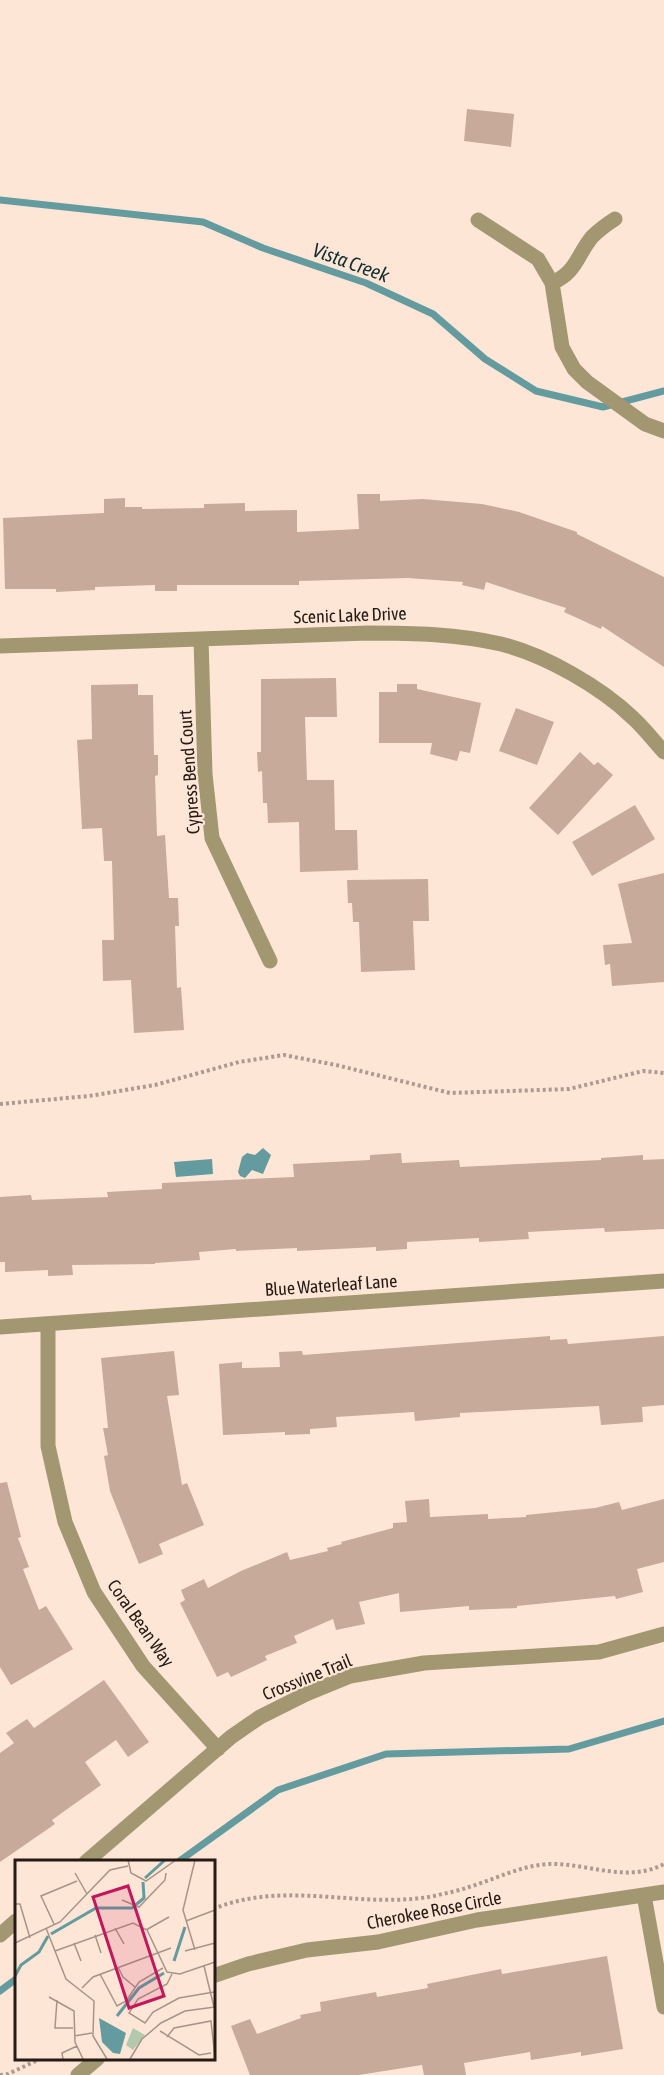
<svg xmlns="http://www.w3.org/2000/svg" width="664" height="2075" font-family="'Asap Condensed',sans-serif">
	<rect width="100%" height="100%" fill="#fee6d7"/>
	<path fill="#639b9f" d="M263,1148l8,7 -8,19 -11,-4 -7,8 -5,-2 -2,-4 4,-15 5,-4 8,2z
		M212,1159l1,15 -37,3 -2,-15z"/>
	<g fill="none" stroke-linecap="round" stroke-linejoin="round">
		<path stroke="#639b9f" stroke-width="7" d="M0,200l203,22 60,26 103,35 67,31 52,45 51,32 67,16 61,-16
			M178,1862l100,-72 108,-36 183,-5 95,-28
			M0,1991l16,-12"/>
	</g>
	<path fill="#c7aa99" d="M467,109l47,5 -3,33 -47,-6z
		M357,494h23v7l43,-2 59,5 37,8 58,20v2l87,43v90l-62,-41 -1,3 -37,-17 2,-4 -80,-26 -2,8 -22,-5 1,-3 -55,-4 -109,3v4h-122v6h-22v-6l-60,2v3l-39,2v-3h-51l-2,-71 101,-5v-14l21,-1v9h17v2l62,-1v-4l41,-1v8l52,-1v22l62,-3z
		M336,678l1,39h-32l2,63h27l1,50h22l1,40 -58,2 -1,-50 -31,1 -1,-20h-4l-1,-32 -4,1 -1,-20h4v-73z
		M138,684v11h15l1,60h4v20l-3,1 2,60 8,-1 4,63h9l1,28h-4l2,62 4,-1 3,43 -50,3 -3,-53 -28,1 -1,-41h12l-2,-79h-8l-2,-33 -20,1 -5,-89 15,-1 -1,-54z
		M397,684h20v5l64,14 -11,50 -10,-2 -3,10 -27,-7 2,-11h-53v-51h18z
		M516,708l38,14 -17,43 -38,-14z
		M580,752l14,13 4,-3 15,13 -55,60 -29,-27z
		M635,805l20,34 -63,37 -20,-34z
		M664,873v109l-52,4 -2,-22 -5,1 -2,-20 29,-2 -14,-59z
		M428,879l1,42h-16l2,49 -54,2 -2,-50h-6l-1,-19h-4l-1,-23z
		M401,1153l1,10 57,-3 1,7 141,-7v-2l42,-3v5l21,-1v70l-59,3 -1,-4 -76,4 1,7 -50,3v-4l-72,4v7l-31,2v-4l-79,4v-3l-61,3v-2l-37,3 1,8 -45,3v1l-83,1 1,10 -25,1v-6l-43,2v-10h-5v-65l31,-2 1,5 76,-3 -1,-5 55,-3v-6l132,-6 -1,-13 77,-4v-5z
		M550,1336v4l17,-1 1,5 96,-8v69l-22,2 1,15 -42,3 -2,-19 -139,7v4l-45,4 -1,-9 -78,5 1,10 -27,2v5l-25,1v-3l-62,3 -4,-71 23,-2v6l38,-1 -1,-15 23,-1 1,4z
		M174,1351l5,44 -12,1 15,89 5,-2 17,42 -45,19 4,10 -24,10 -29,-73 -6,-35 4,-1 -5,-27h5l-7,-70z
		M7,1482l14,55 -3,1 11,29 -6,2 16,41 7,-4 27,43 -62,36 -11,-18v-184z
		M429,1499l1,18 58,-3v5l38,-2v-2l69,-7 24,-6 3,8 42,-11v63l-27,7 6,23 -27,7 -1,-3 -98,10v2l-48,2v-4l-69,6 -1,-19 -40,9 6,22 -29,6 -3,-11 -39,17 3,7 -32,13 2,4 -36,17 -3,-5 -11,5 -37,-74 5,-3 -4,-10 23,-11 4,9 33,-17 46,-19 3,8 38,-9 -1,-3 15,-4 -1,-2 52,-14v-5l14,-1 -2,-21z
		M104,1680l45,62 -21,15 -12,-17 -31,22 16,23 -49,35 3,4 -55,38v-109l14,-10 -8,-10 21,-14 7,9z
		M607,1956l16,93 -42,7v-4l-50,8 -1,-8 -66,11 2,12h-42l-2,-10 -63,10h-109l-19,-49 19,-7 7,15 44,-16 -1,-3 21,-4 -1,-9 56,-10 1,5 51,-9 -1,-4 74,-15 1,5z"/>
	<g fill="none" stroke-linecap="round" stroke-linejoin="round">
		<path stroke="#ad9a8f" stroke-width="4" stroke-dasharray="3 3" stroke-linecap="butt" d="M0,1104l89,-8 66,-11 84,-23 45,-7 52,10 114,28 119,-4 74,-18 21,2
			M213,1909c73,-30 147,1 221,-13 12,-3 24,-5 35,-9 27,-8 55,-23 83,-23 38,0 76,19 112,0
			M0,2075l8,-1 34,-16"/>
		<path stroke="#a39772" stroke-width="15" d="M478,220l60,39 14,24 10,64 12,22 13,13 58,42 19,7
			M552,283c25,-11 25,-28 40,-46 7,-7 15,-13 23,-18
			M201,639l4,135 7,64 58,123
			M0,646l368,-13c45,0 89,1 133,11 44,11 100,43 132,74 11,10 21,23 31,34
			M48,1324v122l17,76 29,70 49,74 75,83
			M0,1327l664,-46
			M86,1862l145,-125 29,-20 46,-23 44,-18 74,-13 175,-11 65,-18
			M644,1895l20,112
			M0,1935l16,-14
			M213,1976l35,-12 59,-14 71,-8 99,-22 187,-28
			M78,2075l20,-17"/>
	</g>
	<g text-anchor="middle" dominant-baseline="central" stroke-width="4.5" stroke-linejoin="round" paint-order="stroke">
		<g font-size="18" fill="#251a14" stroke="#fee6d7">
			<text transform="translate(350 615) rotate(-2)">Scenic Lake Drive</text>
			<text transform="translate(189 772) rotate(-94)">Cypress Bend Court</text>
			<text transform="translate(331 1285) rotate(-4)">Blue Waterleaf Lane</text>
			<text transform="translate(141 1623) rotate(55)">Coral Bean Way</text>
			<text transform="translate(307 1677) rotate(-22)">Crossvine Trail</text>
			<text transform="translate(434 1910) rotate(-11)">Cherokee Rose Circle</text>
		</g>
		<g font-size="20" font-style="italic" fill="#112f31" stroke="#fee6d7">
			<text transform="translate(351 262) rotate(20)">Vista Creek</text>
		</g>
	</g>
	<g transform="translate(15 1860)">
		<rect width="200" height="200" fill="#fee6d7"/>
		<path d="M118,168l12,7 -12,15 -7,-5z" fill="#b3c9af"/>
		<path d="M84,158l27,15 -6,21 -7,-1 -11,-11z" fill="#639b9f"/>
		<path fill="none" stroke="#639b9f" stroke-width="3" d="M130,18l20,-18M36,74l45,-26h36l12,-10 -1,-16M159,101l11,-34M0,116l6,-11 18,-13 9,-16M102,156l22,-28 25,-15"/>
		<path fill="none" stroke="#a79489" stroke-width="1.5" d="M113,0l3,13 15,8 30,-21M60,13l12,21M107,40l17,7 26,-27 1,-7M0,44h5l10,34M171,61l29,-11M39,64l-13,-28 36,-15M31,68l20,51 28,22 -1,35 14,23M100,68l9,16M131,70l23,-13M80,75l6,18M0,83l45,-21 50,-52 18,-4M59,83l7,18M180,90l-12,-40 12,-50M40,91l78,-28 14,7 20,42 13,2 35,-12M170,91l30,-8M189,106l10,41M103,107l5,10 12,10M85,114l17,32 9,-5 13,-19 24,-14M157,114l-5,10 -29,15 -9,14 16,10 8,-11 26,-14 35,-6M67,128l11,-11 78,-29M34,137l25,14 1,31 8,17M42,140l-2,28h18M145,171l39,24 12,-2M59,176l18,-3M152,177l7,-9 37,-7 4,36M48,199l-1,-6 15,-7M115,199l12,-20 19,-16 24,-12 30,-4"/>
		<path fill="#c2185b" fill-opacity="0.15" stroke="#c2185b" stroke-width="3" d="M113,26l36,110 -35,12 -36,-111z"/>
		<rect width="200" height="200" fill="none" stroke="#251a14" stroke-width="3"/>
	</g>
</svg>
